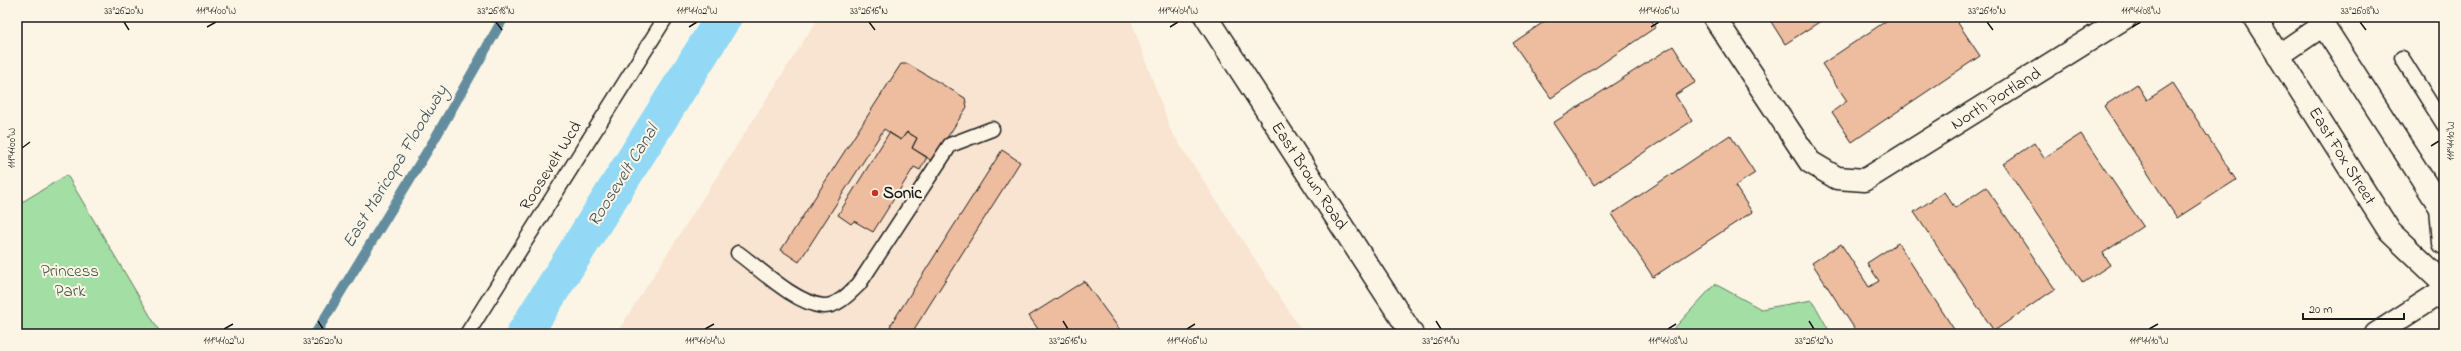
<svg xmlns="http://www.w3.org/2000/svg" width="2461" height="351" font-family="'Indie Flower',sans-serif">
	<rect width="100%" height="100%" fill="#fcf5e5"/>
	<filter id="ink" filterUnits="userSpaceOnUse"><feTurbulence type="fractalNoise" baseFrequency=".025" numOctaves="2"/><feDisplacementMap in="SourceGraphic" scale="8" xChannelSelector="R" yChannelSelector="G"/><feConvolveMatrix kernelMatrix="1 2 1 2 8 2 1 2 1" color-interpolation-filters="sRGB"/></filter>
	<g filter="url(#ink)">
		<path fill="#f8e4d0" d="M819,17h311l41,114 133,203h-688z"/>
		<path fill="#a3dea4" stroke="#607d60" d="M67,175l94,159h-144v-129z
			M1715,284l46,25 51,-9 19,34h-162z"/>
		<g fill="none" stroke-linecap="round" stroke-linejoin="round">
			<path stroke="#638d9e" stroke-width="10" d="M315,334l119,-194 70,-123"/>
			<path stroke="#93d9f5" stroke-width="36" d="M524,334l200,-317"/>
		</g>
		<path fill="#eebd9f" stroke="#1c1c1c" d="M1551,17h98l7,10 -105,71 -38,-55z
			M1768,17h59l-42,27z
			M1892,17h62l26,39 -128,86 -20,-30 15,-11 -25,-37z
			M1673,46l23,36 -21,13 17,26 -98,64 -41,-62z
			M901,64h7l57,34 2,9 -35,54 -20,-13 5,-10 -10,-6 -6,8 -17,-11 -85,133 -18,-12z
			M2173,83l63,97 -59,38 -73,-112 33,-22 10,16z
			M907,132l10,6 -5,10 15,9 -7,13 -6,-3 -41,65 -19,-11 -3,3 -13,-9 51,-82 12,7z
			M2081,134l62,92 -40,27 7,12 -27,18 -80,-119 31,-21 10,15z
			M1730,135l25,38 -20,13 17,26 -99,65 -41,-63z
			M1002,150l18,12 -109,172h-9l-12,-8z
			M1986,187l69,102 -61,42 -80,-119 30,-20 11,16z
			M1898,243l59,91h-99l-46,-71 29,-19 28,43 10,-6 -12,-18z
			M1084,281l39,53h-93l8,-5 -9,-13z"/>
		<g fill="none" stroke-linecap="round" stroke-linejoin="round">
			<defs>
				<path id="service" d="M2402,58l42,67
					M738,253c22,16 57,50 85,53 14,1 27,-13 36,-22l91,-139 42,-16
					M467,334l199,-317"/>
				<path id="minor" d="M1714,17l96,145 27,16 28,2 261,-163
					M2254,17l136,215 54,51
					M2318,17l123,191 3,35
					M2278,56l45,-31"/>
				<path id="secondary" d="M1206,17l206,317
					M2376,334l68,-44"/>
			</defs>
			<use href="#service" stroke="#1c1c1c" stroke-width="17"/>
			<use href="#minor" stroke="#1c1c1c" stroke-width="25"/>
			<use href="#secondary" stroke="#1c1c1c" stroke-width="25"/>
			<use href="#service" stroke="#fcf5e5" stroke-width="14"/>
			<use href="#minor" stroke="#fcf5e5" stroke-width="22"/>
			<use href="#secondary" stroke="#fcf5e5" stroke-width="22"/>
		</g>
	</g>
	<path fill="none" stroke="#1c1c1c" stroke-width="1.5" d="M124,22l5,8M496,22l6,8M869,22l6,8M1987,22l6,8M2360,22l6,8M207,27l9,-5M689,27l8,-5M1170,27l8,-5M1651,27l8,-5M2132,27l9,-5M2431,146l8,-5M22,148l8,-6M318,321l5,8M1063,321l5,8M1436,321l5,8M1809,321l5,8M224,329l9,-5M705,329l9,-5M1187,329l8,-5M1668,329l8,-5M2149,329l9,-5"/>
	<circle fill="#c8321e" stroke="#fcf5e5" stroke-width="1.5" cx="875" cy="193" r="4"/>
	<g text-anchor="middle" dominant-baseline="central" stroke-width="4" stroke-linejoin="round" paint-order="stroke">
		<g font-size="17" fill="#1c1c1c" stroke="#fcf5e5">
			<text transform="translate(1996 99) rotate(-32)">North Portland</text>
			<text transform="translate(2342 156) rotate(58)">East Fox Street</text>
			<text transform="translate(551 166) rotate(-58)">Roosevelt Wcd</text>
			<text transform="translate(1309 176) rotate(57)">East Brown Road</text>
		</g>
		<g font-size="17" font-weight="bold" fill="#1c1c1c" stroke="#fcf5e5" text-anchor="start">
			<text x="883" y="193">Sonic</text>
		</g>
		<g font-size="17" fill="#445645" stroke="#fcf5e5">
			<text x="70" y="271">Princess<tspan x="70" dy="20">Park</tspan></text>
		</g>
		<g font-size="18" font-style="italic" fill="#40555d" stroke="#fcf5e5">
			<text transform="translate(396 167) rotate(-59)">East Maricopa Floodway</text>
			<text transform="translate(624 176) rotate(-58)">Roosevelt Canal</text>
		</g>
	</g>
	<rect width="2461" height="351" fill="none" stroke="#fcf5e5" stroke-width="44"/>
	<path d="M2303 313v6h101v-6" fill="none" stroke="#1c1c1c" stroke-width="2"/>
	<text x="2309" y="313" font-size="12" fill="#1c1c1c" stroke="#fcf5e5" stroke-width="3" paint-order="stroke">20 m</text>
	<rect x="22" y="22" width="2417" height="307" fill="none" stroke="#1c1c1c" stroke-width="1.5"/>
	<g font-size="10" text-anchor="middle" fill="#1c1c1c">
		<text x="124" y="14">33°26'20"N</text>
		<text x="216" y="14">111°44'00"W</text>
		<text x="496" y="14">33°26'18"N</text>
		<text x="697" y="14">111°44'02"W</text>
		<text x="869" y="14">33°26'16"N</text>
		<text x="1178" y="14">111°44'04"W</text>
		<text x="1659" y="14">111°44'06"W</text>
		<text x="1987" y="14">33°26'10"N</text>
		<text x="2141" y="14">111°44'08"W</text>
		<text x="2360" y="14">33°26'08"N</text>
		<text transform="translate(2450 141) rotate(-90)" y="4">111°44'10"W</text>
		<text transform="translate(11 148) rotate(-90)" y="4">111°44'00"W</text>
		<text x="224" y="344">111°44'02"W</text>
		<text x="323" y="344">33°26'20"N</text>
		<text x="705" y="344">111°44'04"W</text>
		<text x="1068" y="344">33°26'16"N</text>
		<text x="1187" y="344">111°44'06"W</text>
		<text x="1441" y="344">33°26'14"N</text>
		<text x="1668" y="344">111°44'08"W</text>
		<text x="1814" y="344">33°26'12"N</text>
		<text x="2149" y="344">111°44'10"W</text>
	</g>
</svg>
